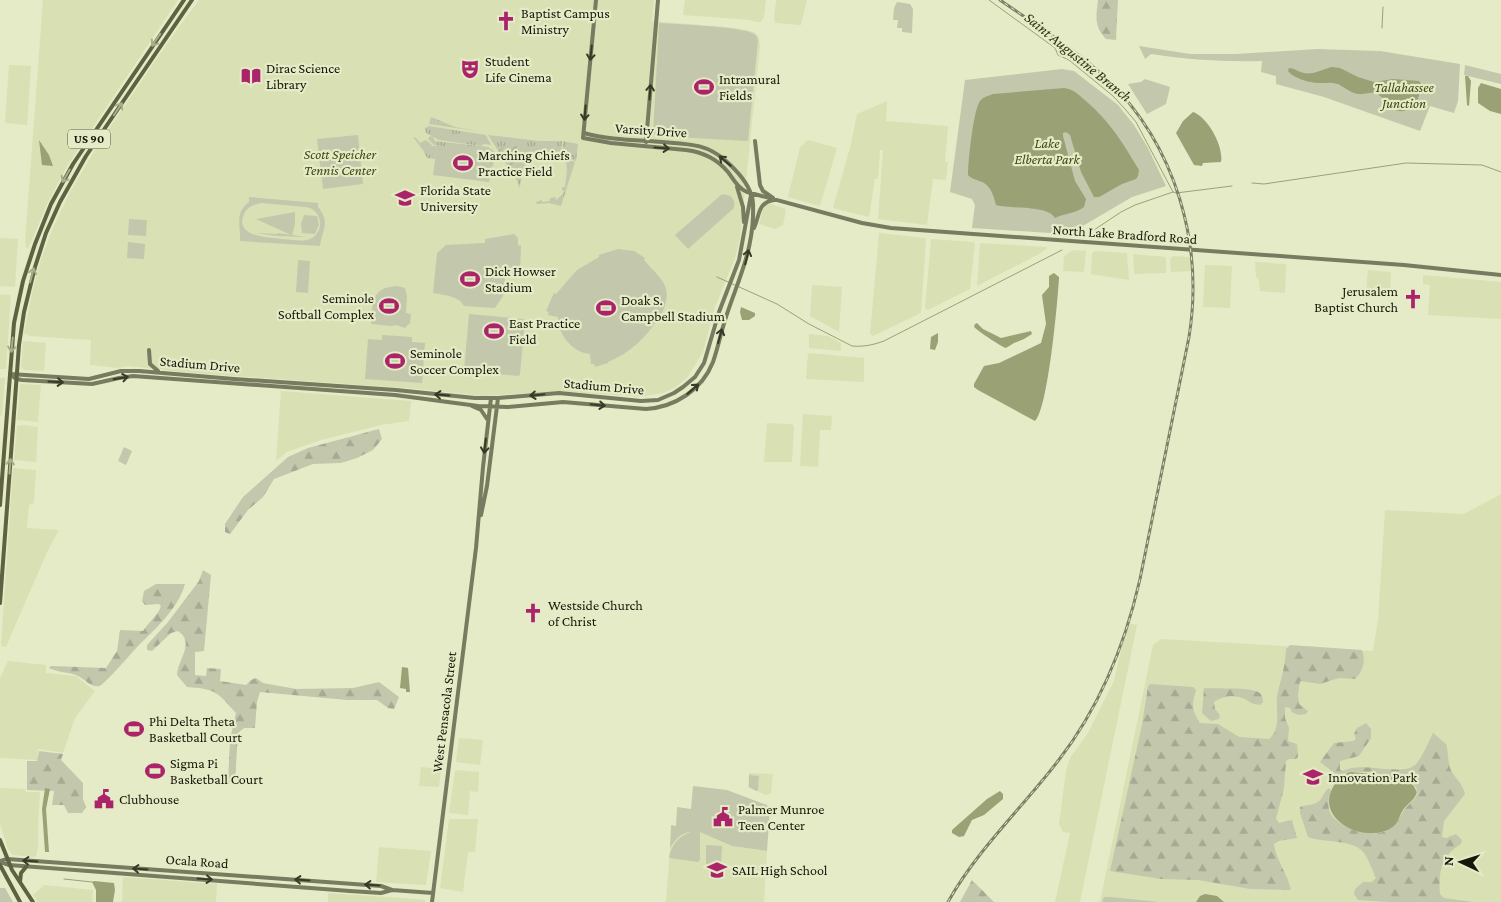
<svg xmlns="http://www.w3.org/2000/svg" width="1501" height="902" font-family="'Crimson Pro',serif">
	<defs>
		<pattern id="grass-tufts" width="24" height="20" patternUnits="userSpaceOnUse" patternTransform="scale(1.25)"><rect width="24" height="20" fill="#c3c7ac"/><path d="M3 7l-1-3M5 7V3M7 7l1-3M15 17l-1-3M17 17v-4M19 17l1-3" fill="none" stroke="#a7aa93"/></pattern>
		<pattern id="forest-firs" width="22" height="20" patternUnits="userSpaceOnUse" patternTransform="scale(1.25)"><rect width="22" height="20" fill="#c3c7ac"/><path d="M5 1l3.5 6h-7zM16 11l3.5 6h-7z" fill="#a7aa93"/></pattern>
		<pattern id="garden-furrows" width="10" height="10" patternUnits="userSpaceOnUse" patternTransform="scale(1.25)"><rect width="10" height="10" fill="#c3c7ac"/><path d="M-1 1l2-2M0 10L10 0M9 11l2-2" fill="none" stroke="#a7aa93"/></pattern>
	</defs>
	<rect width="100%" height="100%" fill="#e5ebc6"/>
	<path fill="#d9e0b4" d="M43,0h135l-109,163 -21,39 -20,47 -2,-1 -1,-6z
		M199,0h455l-2,21 75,6 20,3 9,3 3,5 1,8 -20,192 -5,20 -20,49 -12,45 -16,26 -13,10 -11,5 -24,4 -79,-6 -76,5 -66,-7 -237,-17 -52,-6 -11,2 -28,-3 1,-25 -61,-4 -6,-3 8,-40 8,-31 12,-32 18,-38 29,-49 74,-108z
		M685,0h81l-2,16 -3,6h-5l-6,-2 -67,-5z
		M776,0h31l-6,25 -26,-2 -1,-5z
		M9,65l22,1 -4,59 -22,-2z
		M887,101l-1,20 62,5 -3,36h3l-2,18 -13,-1 -6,46 -49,-6 5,-69h-3l-2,29h-3l-6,38 -36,-9 18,-64 6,-30z
		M808,140l29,8 -17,58 -32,-9 12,-50z
		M771,204l15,5 -3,16 -8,4 -16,-5 4,-15 4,-4z
		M879,233l46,5 1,2 -5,73 -48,23 -3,-2z
		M0,238l18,1 -3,48 -15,-1z
		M931,239l43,3 1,2 -5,45 -42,21 -3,-2z
		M980,243l66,4 1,1 -6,5 -64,33z
		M1073,250l13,1 -2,21 -21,-1 1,-15z
		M1095,251l32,2 2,27 -38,-6 1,-21z
		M1133,254l33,3v16l-32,1z
		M1173,256l17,1 1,14 -20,1 -1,-13z
		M1255,262l31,2 -1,29 -25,-2 -1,-11 -3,-3z
		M1205,265l27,1 -2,42 -27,-1z
		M1368,270l23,2 -1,22 -24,-2z
		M1423,275l78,7v37l-73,-4 2,-30 -7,-1z
		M812,285l30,2 -3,45 -29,-16z
		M0,294l11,1 -5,74h-6z
		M809,334l19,2 13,7v8l-32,-3z
		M23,341l23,2 -2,28 -20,-1 -3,-3z
		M808,353l56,5v24l-58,-3z
		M0,378h5l-3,37 -2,1z
		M22,384l19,1 -3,37 -21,-2 3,-35z
		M281,391l130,10 -2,20 -28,4 -60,15 -34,12 -11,9z
		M803,414l29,2 -1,14h-11l-2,37 -18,-1z
		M767,423l25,1 2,2 -2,36h-28z
		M23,425l15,2 -2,35 -22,-2 3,-34z
		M13,468l23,2 -2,33 -5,2 -2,23 32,2 -12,22 -41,95 -5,-1z
		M1501,494v408h-401l53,-257 8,-6 212,12 5,-31 7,-110 79,4z
		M1127,623l10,2 -57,277h-25l15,-69 -7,-1 -4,-8 7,-53 4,-13 18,-25 26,-52z
		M8,661l38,4v8l30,3 19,15 -20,27 -12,35 -25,-4 -1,11 -37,-2v-80z
		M459,738l24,2 -3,25 -24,-3z
		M421,767l20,2 -2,18 -20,-1z
		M457,770l22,2 -1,20 -8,-1 -2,24 -19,-2 6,-42z
		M749,773l24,1 -2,19 -5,2 -18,-8z
		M0,788l25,1 1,3h14l-2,35v20l-2,10 -23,-2 -5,-6 -8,-25z
		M449,819h29l-3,33h-7l-5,40 -23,-4z
		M693,831l9,1 30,14 35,5 -3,51h-98l4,-54 6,-10 8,-5z
		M379,847l52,4 -5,34 -50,-3z
		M123,877l94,7 -1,18h-94z
		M44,885l49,5 -1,12h-54l-5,-7z
		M328,893l73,5 24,2v2h-97z"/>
	<path fill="url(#grass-tufts)" d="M431,117l24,10 28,5 -54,-8z
		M429,126l57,9 5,10 -7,-1 -3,2 -42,-6 -13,-7 -1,-5z
		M488,135l51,6h23l-1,13c-11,-3 -32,2 -38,17 -2,4 -2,11 -3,16h-1l-2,-7z
		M430,136l3,1 2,4 53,6 7,5 -2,15 -2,-1 1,-13 -58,-8 -6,-6z
		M413,137l3,1 4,5 6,-3 7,6h4l-2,13 -8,-1 -4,-8z
		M563,141l15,3 -2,17 -8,-2 -6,-5z
		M562,155l5,5 8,2 -14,44 -12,-3 -12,1 -1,-2 6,-2v2l8,-1v-3l5,-1 1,3 6,-5 2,-4 -2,-1v-3h3c1,-10 5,-23 -3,-31l-2,2z"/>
	<path fill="url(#forest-firs)" d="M1098,0h20l-2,40 -10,-1c-12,-13 -10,-22 -8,-39z
		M379,429l3,10 -9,11 -16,8 -16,5 -28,1 -39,15 -11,18 -15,13 -18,24 -5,-2v-8l18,-27 45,-40 20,-9z
		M203,570l8,5 -7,76 -9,1v23l11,1 1,-8 14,1 -1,12 26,4 5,-5 5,-2 7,5 33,6 57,-1 26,-6 20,15 -5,12 -6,-1 -11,-8h-30l-87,-8 -3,10 -2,26h-11l-6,5 -3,50h-7l2,-44 6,-26c-19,-21 -20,-24 -49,-26l-10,-12c0,-15 19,-32 1,-44l-7,2 -19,18 -5,-1v-5l21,-23 31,-41z
		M156,584h29c-7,25 -29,44 -47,62 -13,14 -24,28 -38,40 -9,2 -14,-6 -22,-10 -7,-4 -19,-3 -29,-8l2,-2 55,2 11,-17 3,-21 23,1c5,-8 16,-17 18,-25l-2,-2 -14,1 -3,-4 2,-10z
		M1290,645l72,5c4,10 1,22 -7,29l-16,-1 -19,6 -20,-3 -2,13 1,10 9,7 -2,3 -8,1 -6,-3 -2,-4 -5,-1v11l4,10 -1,13 9,3 1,13 -2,2h-7l-3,2 -2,27 -8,31 3,4 13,-3 5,18 -18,3 -5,3c2,17 14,30 17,46l-41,-1 -52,-9 -37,-1 -51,-8 32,-146 6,-39 2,-2 43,3 3,3c-4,14 -5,20 4,33l18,1 21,13 30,2c14,-12 5,-31 9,-47 4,-17 7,-25 8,-43z
		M1204,688c12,1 45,-1 54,4 4,2 5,6 5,10l-3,3c-7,-1 -9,-2 -15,-6 -10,-5 -23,-3 -31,3l1,7 5,6 -1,4 -8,2 -9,-8z
		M1366,723l5,6v9l-12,18 -19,5v9l3,1c20,-11 59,7 73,-7 7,-8 12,-21 17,-31l13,11c3,9 1,20 6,28 5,8 11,13 13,22l-21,27 -2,16 4,1 10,-4 6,6 -1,4c-19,11 -23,28 -21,50l4,4 29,4h-84l-31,-2 -4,-6 1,-5 8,-7h9l4,-4c-4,-8 -7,-18 -12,-25 -10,-14 -41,-10 -56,-16l-8,-24v-6c8,-3 15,-1 21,-8 3,-5 3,-7 8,-11l2,2c-2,8 -5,18 1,26 10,13 41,23 56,14 11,-6 10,-11 16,-20 6,-7 11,-10 14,-18l-4,-8c-20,-6 -41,-14 -62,-12 -5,0 -10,3 -15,3l-17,-13 14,-19 19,-2 3,-2 -2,-5 3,-6z
		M39,751l24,3 -2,6 22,23v16l3,8 -4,6h-14l-4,-8h-12l2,-14 -27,-1v-29h10z
		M972,880l22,22h-34z
		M1104,897h6l50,5h-58z"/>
	<path fill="#c3c7ac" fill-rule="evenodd" d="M897,2l13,2 3,5 -1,24 -10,-1v-4h-5l1,-8h-5l1,-12z
		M659,23c15,1 87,4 95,11 3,2 3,3 4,7l-10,100 -92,-5 -3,-2z
		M1139,46l51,8h46l81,-5 63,2 80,13 -2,37 -4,12 -24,-7 -10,25 -96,-34 -48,-13v-8l-15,-4 1,-11c-37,1 -74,-1 -111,-7l-6,5z
		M1465,65l36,9v10l-37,-9z
		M1062,69l12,2 44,34 16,20 14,23 18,38 -34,11 -51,30 -1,8 -108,-7 3,-23 -3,-6 -22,-7 15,-112z
		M1145,79l25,8 -4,17 -19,10 -19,-30 13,-2z
		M358,135l5,49 -40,5 -6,-50z
		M437,145l56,8 -4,29 -56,-7z
		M721,195c9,-2 15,4 13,13l-46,41 -13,-14z
		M249,197l69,6v4c13,16 4,23 2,39l-80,-5c1,-15 -6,-28 9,-39zM262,203l43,4c8,1 14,6 15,15 1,6 -3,13 -8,16 -9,5 -22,1 -31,1 -14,-2 -49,-2 -36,-27 4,-6 10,-8 17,-9z
		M295,212v12l-3,11 14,2 -29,-1 -22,-3 22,1 1,-1 13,2 -35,-16z
		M304,215l13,1 2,9 -4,9 -13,-1 -1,-9z
		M129,219l18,1 -1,16 -18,-1z
		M514,234l4,4v7l3,1 -1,25 -14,-1 -3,26 -8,12 -31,-2c-5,-10 -20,-11 -31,-13l4,-40 9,-8 39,-2v-4z
		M128,242l17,2 -1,15 -17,-1z
		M618,249l16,2 11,7 -1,2c19,22 31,26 16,58l-1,-1c-13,21 -29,36 -51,45v1l-13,4 -1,-3h-3l-1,-10c-17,-1 -33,-20 -32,-37l-10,-2 1,-3 -3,-1 8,-18 2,1 21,-24 22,-13v-2z
		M298,260l12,1 -2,32 -12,-1z
		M397,286l8,2 2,8 -1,17 5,1 -1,9 -5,5 -9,-3 -5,1 -20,-2c2,-19 -1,-37 26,-38z
		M469,314l54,5 2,2 -5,53 -1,2 -55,-5z
		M382,335l30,2v5l13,1 -3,40 -57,-4 3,-40 14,1z
		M124,447l8,4 -6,14 -8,-4z
		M749,775l10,1 -1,14 -2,1 -7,-4z
		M693,786l34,4 40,15 3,4 -3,42 -35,-5 -32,-14v28l-2,2 -29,-4c2,-13 9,-21 22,-26 -11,1 -15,7 -21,16l1,-23 5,1 1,-19 14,2z
		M706,845l16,1 -1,19 -15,-1z
		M0,888h5l8,14h-13z"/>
	<path fill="url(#garden-furrows)" d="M519,146l3,4 -2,11 -10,8 -12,-18 6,-4z"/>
	<path fill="#9aa175" d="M1332,67l8,1 18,9 16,5 19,-3 26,2 2,3c0,14 -10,34 -28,25 -7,-3 -8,-12 -16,-15 -7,-3 -12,1 -19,0 -7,-1 -14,-7 -20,-10 -7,-2 -12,-1 -19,-1 -9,0 -26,-5 -31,-12l1,-3c6,0 9,4 15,5 10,2 19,-4 28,-6z
		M1465,76h3l3,5 -2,25 -2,-1z
		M1481,83l20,6v25l-11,-3 -12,-8v-15z
		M1064,88c10,1 16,8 23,14 24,21 36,41 52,68l-1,6 -2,3 -14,5 -23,13h-5l-13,-25 -11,-37 -4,-3 -3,1v3l12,45 11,18 -2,8c-9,7 -20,6 -29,11 -7,-13 -45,-9 -59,-13 -2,-8 -5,-18 -12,-22 -5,-3 -11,-3 -16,-8 0,-12 5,-64 12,-74 3,-4 8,-5 13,-7z
		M1193,112c15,5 31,35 28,50l-18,1 -1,3 -8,-1 -18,-32 7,-12z
		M39,140l10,15 4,11 -11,-1z
		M1054,273l5,4c-1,22 -11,133 -24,144l-57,-31 -4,-3v-3l10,-18 15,-3 42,-20 5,-19 -4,-29 7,-8v-11z
		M741,307l14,6v3l-6,4h-7l-2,-8z
		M977,323l6,6 18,9 30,-7 1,3 -8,5 -10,4 -8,5c-6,-2 -28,-17 -32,-21l1,-3z
		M938,333v9l-3,8 -5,-1 1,-12z
		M402,667l6,1 2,24h-4v-3l-6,-1z
		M1350,772c14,1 52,4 63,13 2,2 2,5 4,7 -3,9 -9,11 -14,18 -3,4 -4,10 -7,14 -21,23 -83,0 -63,-37 4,-7 9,-12 17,-15z
		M45,788l5,1 -4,20 3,43h-4l-3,-43z
		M1000,791l3,3v5l-19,16 -12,5 -8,16 -5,1 -7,-4v-3l35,-31z
		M94,881l20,2 1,7 -2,12h-17v-12l-4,-8z
		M1205,894l12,2 7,6h-28l4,-6z"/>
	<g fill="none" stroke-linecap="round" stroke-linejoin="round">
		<path stroke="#9aa175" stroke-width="1" d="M989,0l66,48 3,7 11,5 44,36 12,13 11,13 37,70 3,1 56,-7
			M1382,28l1,-21
			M1252,183l12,1 142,-21 76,2 19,7
			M1091,232l30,-20 14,-7 38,-13
			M717,277l60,27 32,20 43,22c11,1 21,-1 32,-5l178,-91
			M64,879l28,3"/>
		<path stroke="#777b5f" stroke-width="4" d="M596,0l-13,138 28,5 75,7c17,2 31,9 42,22 6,8 10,16 19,20l115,31 29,5 513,37 97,10
			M755,141l5,44 3,6 10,7
			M646,142l12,-142
			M737,187l6,20 1,15
			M754,228c6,-13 3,-25 20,-28
			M149,350l1,14 8,7
			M10,374l6,5 6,1 70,4 27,-6 14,-2 262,19 83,11 30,1 55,-5 83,7c29,-2 56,-19 67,-47 6,-17 9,-35 15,-51 11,-32 24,-60 25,-95 0,-7 1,-16 -2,-22 -4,-12 -16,-25 -25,-33 -20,-18 -39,-17 -64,-19 -26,-2 -53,-2 -78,-9
			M10,374l79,5 32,-8h18l95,8 162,11 79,8h23l61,-5 82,8 17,-1 16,-7 9,-6 12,-10 9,-14 15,-51 20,-52 12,-65
			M472,406l9,4 6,9
			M481,515l6,-29 11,-88
			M0,861l7,-2 374,27 11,4
			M0,862l9,3 341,26 31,2 11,-3 41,3
			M432,902l44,-354 7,-81 8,-69"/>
		<path stroke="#5e6240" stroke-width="4" d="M0,505l14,-182 9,-42 12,-37 16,-40 22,-40 111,-164
			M0,603l19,-258 5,-33 11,-45 11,-34 14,-31 26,-46 106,-156
			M0,840l12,30 21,32
			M0,865l20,37
			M20,882l1,-9 5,-6"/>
		<defs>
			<path id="rail" d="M948,902c29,-52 74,-94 110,-141 42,-54 67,-116 82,-182l49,-242c15,-93 -13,-191 -82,-258 -32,-30 -71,-54 -107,-79"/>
		</defs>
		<use href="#rail" stroke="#7c8067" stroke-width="3"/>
		<use href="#rail" stroke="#e5ebc6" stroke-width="1" stroke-dasharray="4" stroke-linecap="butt"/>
	</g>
	<defs><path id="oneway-shaft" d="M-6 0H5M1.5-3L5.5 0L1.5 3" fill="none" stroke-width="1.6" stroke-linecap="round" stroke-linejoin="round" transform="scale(1.25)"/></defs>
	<g stroke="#a8ad8a">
		<use href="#oneway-shaft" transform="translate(156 40) rotate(124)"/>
		<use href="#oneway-shaft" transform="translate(118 109) rotate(-56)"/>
		<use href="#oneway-shaft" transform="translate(66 176) rotate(120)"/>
		<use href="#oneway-shaft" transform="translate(32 275) rotate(-75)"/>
		<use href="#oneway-shaft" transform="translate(12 345) rotate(96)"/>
		<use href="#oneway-shaft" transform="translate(10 466) rotate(-86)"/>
	</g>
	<g stroke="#383a28">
		<use href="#oneway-shaft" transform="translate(591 53) rotate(96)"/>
		<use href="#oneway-shaft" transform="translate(650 92) rotate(-86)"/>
		<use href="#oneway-shaft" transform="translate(585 113) rotate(95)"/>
		<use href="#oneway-shaft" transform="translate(662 148) rotate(4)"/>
		<use href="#oneway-shaft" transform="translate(725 161) rotate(-140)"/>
		<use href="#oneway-shaft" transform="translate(747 257) rotate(-76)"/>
		<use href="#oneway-shaft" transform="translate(720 336) rotate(-75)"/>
		<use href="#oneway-shaft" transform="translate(121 378) rotate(-10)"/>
		<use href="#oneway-shaft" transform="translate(56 382) rotate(3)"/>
		<use href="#oneway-shaft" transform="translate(693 389) rotate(-42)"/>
		<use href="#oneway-shaft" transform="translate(442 395) rotate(-176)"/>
		<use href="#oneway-shaft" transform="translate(537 395) rotate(174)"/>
		<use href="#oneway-shaft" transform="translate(598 405) rotate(6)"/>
		<use href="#oneway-shaft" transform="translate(485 446) rotate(97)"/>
		<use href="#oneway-shaft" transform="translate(30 861) rotate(-176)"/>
		<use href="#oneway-shaft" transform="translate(140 869) rotate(-176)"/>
		<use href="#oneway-shaft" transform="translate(205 879) rotate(4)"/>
		<use href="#oneway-shaft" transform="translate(302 880) rotate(-176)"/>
		<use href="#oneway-shaft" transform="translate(372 885) rotate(-176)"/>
	</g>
	<defs>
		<symbol id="church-bare" viewBox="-9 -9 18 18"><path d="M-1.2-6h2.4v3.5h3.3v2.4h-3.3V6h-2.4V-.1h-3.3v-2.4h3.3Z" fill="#ab246a" stroke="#e5ebc6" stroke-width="2.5" paint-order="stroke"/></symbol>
		<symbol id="theatre-bare" viewBox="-9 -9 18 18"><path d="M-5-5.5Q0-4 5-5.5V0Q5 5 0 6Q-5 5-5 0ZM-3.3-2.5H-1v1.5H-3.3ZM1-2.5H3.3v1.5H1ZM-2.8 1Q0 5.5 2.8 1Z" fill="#ab246a" stroke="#e5ebc6" stroke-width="2.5" paint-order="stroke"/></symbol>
		<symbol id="library-bare" viewBox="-9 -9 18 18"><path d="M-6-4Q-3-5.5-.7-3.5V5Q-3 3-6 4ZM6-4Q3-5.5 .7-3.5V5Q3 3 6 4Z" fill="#ab246a" stroke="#e5ebc6" stroke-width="2.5" paint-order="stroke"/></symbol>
		<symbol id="stadium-bare" viewBox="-9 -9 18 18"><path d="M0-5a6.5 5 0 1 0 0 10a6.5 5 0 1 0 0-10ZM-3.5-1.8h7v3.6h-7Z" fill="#ab246a" stroke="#e5ebc6" stroke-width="2.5" paint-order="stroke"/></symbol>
		<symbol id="university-bare" viewBox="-9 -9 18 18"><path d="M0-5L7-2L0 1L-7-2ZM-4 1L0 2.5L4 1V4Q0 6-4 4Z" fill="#ab246a" stroke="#e5ebc6" stroke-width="2.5" paint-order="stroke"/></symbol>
		<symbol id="civic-bare" viewBox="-9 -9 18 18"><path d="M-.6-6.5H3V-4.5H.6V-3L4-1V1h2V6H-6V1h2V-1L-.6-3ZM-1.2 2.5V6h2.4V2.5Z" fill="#ab246a" stroke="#e5ebc6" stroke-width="2.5" paint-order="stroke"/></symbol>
		<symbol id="school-bare" viewBox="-9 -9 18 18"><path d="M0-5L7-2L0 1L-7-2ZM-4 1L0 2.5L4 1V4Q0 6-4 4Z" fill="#ab246a" stroke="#e5ebc6" stroke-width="2.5" paint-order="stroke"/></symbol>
	</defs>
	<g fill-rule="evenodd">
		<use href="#church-bare" x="492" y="7" width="28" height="28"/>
		<use href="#theatre-bare" x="456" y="55" width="28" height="28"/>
		<use href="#library-bare" x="237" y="62" width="28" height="28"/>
		<use href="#stadium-bare" x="690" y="73" width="28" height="28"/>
		<use href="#stadium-bare" x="449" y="149" width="28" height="28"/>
		<use href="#university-bare" x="391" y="184" width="28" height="28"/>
		<use href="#stadium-bare" x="456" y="265" width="28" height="28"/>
		<use href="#church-bare" x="1399" y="285" width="28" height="28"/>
		<use href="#stadium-bare" x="375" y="292" width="28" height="28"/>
		<use href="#stadium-bare" x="592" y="294" width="28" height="28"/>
		<use href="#stadium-bare" x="480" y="317" width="28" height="28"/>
		<use href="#stadium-bare" x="381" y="347" width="28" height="28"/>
		<use href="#church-bare" x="519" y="599" width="28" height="28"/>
		<use href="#stadium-bare" x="120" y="715" width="28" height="28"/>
		<use href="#stadium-bare" x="141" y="757" width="28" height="28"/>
		<use href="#university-bare" x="1299" y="763" width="28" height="28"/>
		<use href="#civic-bare" x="90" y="785" width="28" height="28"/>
		<use href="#civic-bare" x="709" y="803" width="28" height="28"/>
		<use href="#school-bare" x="703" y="856" width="28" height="28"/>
	</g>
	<g text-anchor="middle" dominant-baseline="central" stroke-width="4.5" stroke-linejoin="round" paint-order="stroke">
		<rect fill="#e5ebc6" stroke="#545742" stroke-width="1" x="68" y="129.5" width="42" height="19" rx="4"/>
		<g font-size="12" font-weight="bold" fill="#16170a">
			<text x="89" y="139">US 90</text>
		</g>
		<g font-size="14" fill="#16170a" stroke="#e5ebc6" text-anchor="start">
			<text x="521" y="13">Baptist Campus<tspan x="521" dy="16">Ministry</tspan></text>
			<text x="485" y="61">Student<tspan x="485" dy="16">Life Cinema</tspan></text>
			<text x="266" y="68">Dirac Science<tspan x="266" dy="16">Library</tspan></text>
			<text x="719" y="79">Intramural<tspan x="719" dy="16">Fields</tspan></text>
			<text x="478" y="155">Marching Chiefs<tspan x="478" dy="16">Practice Field</tspan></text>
			<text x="420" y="190">Florida State<tspan x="420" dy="16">University</tspan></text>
			<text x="485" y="271">Dick Howser<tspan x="485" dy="16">Stadium</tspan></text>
			<text x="1398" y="291" text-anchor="end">Jerusalem<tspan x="1398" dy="16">Baptist Church</tspan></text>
			<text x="374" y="298" text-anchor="end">Seminole<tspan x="374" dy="16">Softball Complex</tspan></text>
			<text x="621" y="300">Doak S.<tspan x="621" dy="16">Campbell Stadium</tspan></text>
			<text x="509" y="323">East Practice<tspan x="509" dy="16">Field</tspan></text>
			<text x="410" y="353">Seminole<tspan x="410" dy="16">Soccer Complex</tspan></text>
			<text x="548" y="605">Westside Church<tspan x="548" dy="16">of Christ</tspan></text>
			<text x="149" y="721">Phi Delta Theta<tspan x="149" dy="16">Basketball Court</tspan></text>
			<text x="170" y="763">Sigma Pi<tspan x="170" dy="16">Basketball Court</tspan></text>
			<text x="1328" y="777">Innovation Park</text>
			<text x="119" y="799">Clubhouse</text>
			<text x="738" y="809">Palmer Munroe<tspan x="738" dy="16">Teen Center</tspan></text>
			<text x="732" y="870">SAIL High School</text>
		</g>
		<g font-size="14" font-style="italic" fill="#414612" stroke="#e5ebc6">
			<text x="1404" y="87">Tallahassee<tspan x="1404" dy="16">Junction</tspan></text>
			<text x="1047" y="143">Lake<tspan x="1047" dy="16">Elberta Park</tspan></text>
			<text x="340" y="154">Scott Speicher<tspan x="340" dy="16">Tennis Center</tspan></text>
		</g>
		<g font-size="14" fill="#16170a" stroke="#e5ebc6">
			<text transform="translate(651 130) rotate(4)">Varsity Drive</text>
			<text transform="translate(1125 234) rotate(4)">North Lake Bradford Road</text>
			<text transform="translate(200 364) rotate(5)">Stadium Drive</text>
			<text transform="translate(604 386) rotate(5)">Stadium Drive</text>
			<text transform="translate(444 712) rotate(-83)">West Pensacola Street</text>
			<text transform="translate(197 861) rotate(4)">Ocala Road</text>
		</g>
		<g font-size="15" font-style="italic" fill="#2d310d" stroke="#e5ebc6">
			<text transform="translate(1078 57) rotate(39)">Saint Augustine Branch</text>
		</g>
	</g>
	<g transform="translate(1461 862) rotate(274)" stroke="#e5ebc6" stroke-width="4" paint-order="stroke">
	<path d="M0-4L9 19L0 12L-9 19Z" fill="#16170a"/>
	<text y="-8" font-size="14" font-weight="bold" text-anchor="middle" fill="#16170a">N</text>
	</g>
</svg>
